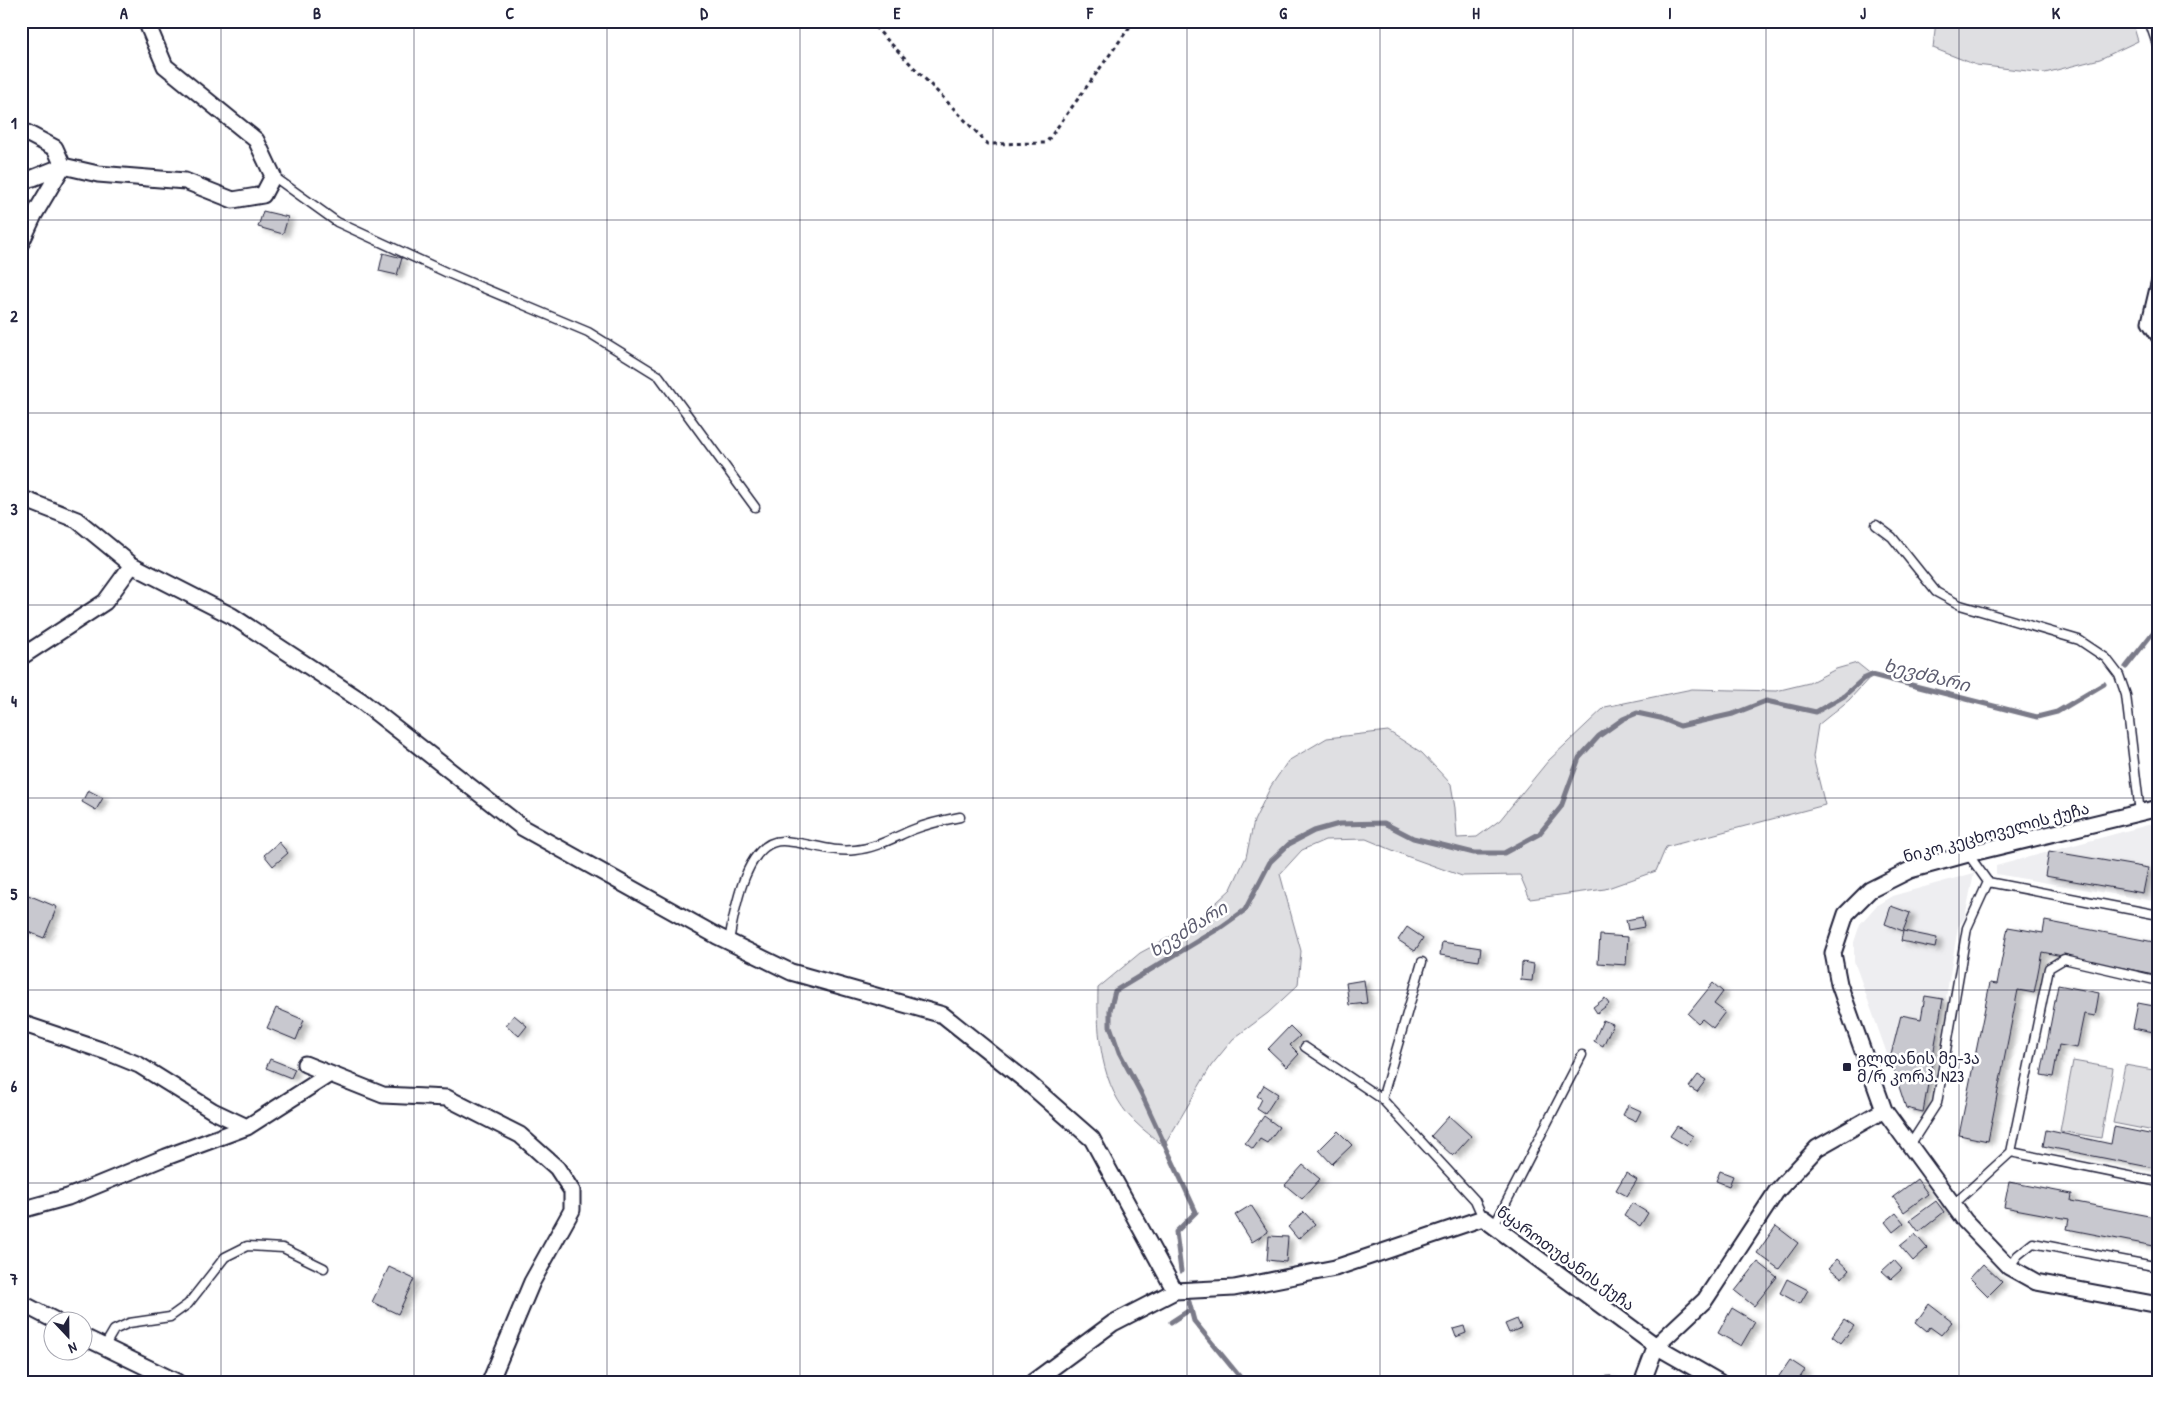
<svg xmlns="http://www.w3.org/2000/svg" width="2180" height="1403" font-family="'Patrick Hand','Noto Sans Georgian',sans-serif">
	<defs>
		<filter id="shadow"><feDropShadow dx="5.5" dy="3" stdDeviation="2.5" flood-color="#0004"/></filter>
	</defs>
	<rect width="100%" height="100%" fill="#fff"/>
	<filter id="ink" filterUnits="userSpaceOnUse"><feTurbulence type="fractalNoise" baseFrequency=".02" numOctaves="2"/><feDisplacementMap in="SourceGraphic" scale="10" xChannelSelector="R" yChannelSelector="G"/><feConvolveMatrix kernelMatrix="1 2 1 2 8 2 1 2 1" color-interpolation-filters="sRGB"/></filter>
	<g filter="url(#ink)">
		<path fill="#eeeef1" d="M2159,822v80l-163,-28v-8z
			M1974,873l-9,44 -7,10 -32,188 -19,-5 -53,-149v-19l6,-18 17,-19 15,-9z"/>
		<path fill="#dfdfe2" stroke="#80808e" d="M1936,21h196l6,20 -38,18 -55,14 -69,-8 -43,-17z
			M1857,663l15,12 -23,25 -31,25 -5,32 12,48 -159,42 -10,24 -51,18 -75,10 -10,-24 -58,1 -53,-19 -43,-18 -41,1 -23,10 -22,24 21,77 -3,34 -30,28 -35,26 -22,27 -47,80c-10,-8 -21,-16 -30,-25 -34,-34 -37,-87 -36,-133l42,-35 52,-28 39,-36 15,-32 8,-36 17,-35 17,-25 39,-23 61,-7 34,22 29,31 4,24 2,30 20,-1 23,-17 48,-59 57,-54 87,-18 84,2 33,-8 27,-14z
			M2073,1061l40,7 -12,70 -41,-7z
			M2125,1065l34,6v61l-46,-9z"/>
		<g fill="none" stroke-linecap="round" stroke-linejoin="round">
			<path stroke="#7a7a88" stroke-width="5" d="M2126,667l33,-42
				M1181,1271l-5,-39 20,-20 -55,-119 -22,-41 -9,-26v-16l5,-19 106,-64 24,-17 25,-48 19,-18 25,-13 25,-7 45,-1 29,15 33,8 28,7h30l35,-19 22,-27 18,-49 20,-22 24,-17 14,-6 23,5 20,8 53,-12 33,-13 50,11 28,-16 19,-17 9,-4 165,42 20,-5 47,-28
				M1189,1302l5,19 50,61
				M1171,1322l20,-13"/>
		</g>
		<path fill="#c8c8cf" stroke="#22223b" filter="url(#shadow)" d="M263,211l25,6 -5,17 -25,-7z
			M383,253l19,5 -5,17 -18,-4z
			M88,790l15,8 -7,12 -14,-8z
			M279,842l9,11 -15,13 -9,-11z
			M2049,851l99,17 -5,25 -98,-17z
			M21,892l36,15 -13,31 -23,-9z
			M1891,906l19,7 -7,18 -18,-7z
			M1642,917l2,10 -16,3 -2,-10z
			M2045,921l114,22v32l-117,-23 -8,41 -16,-3 -30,151 -29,-6 31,-152 7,1 11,-57 35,6z
			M1407,927l16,11 -8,13 -17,-11z
			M1903,931l34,7 -2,10 -34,-7z
			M1600,935l28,2 -2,28 -28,-2z
			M1442,942l39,6 -2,13 -39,-6z
			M1522,962l12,2 -2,17 -11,-1z
			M1364,980l3,23 -18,2 -3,-22z
			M1713,983l10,9 -9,12 11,8 -12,16 -11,-9 -4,4 -10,-9z
			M2058,985l41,8 -4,23 -11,-2 -7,34 -18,-3 -6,32 -12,-2z
			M1925,996l18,3 -20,113 -17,-4 -16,-49 11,-44 20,4z
			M1605,998l4,6 -12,9 -4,-6z
			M2138,1003l21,4v26l-26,-5z
			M276,1008l28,12 -8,20 -29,-12z
			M514,1015l13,11 -8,10 -13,-11z
			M1603,1020l10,4 -10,22 -9,-5z
			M1290,1026l10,10 -10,9 9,9 -12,13 -19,-18z
			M270,1059l25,10 -4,9 -25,-10z
			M1698,1075l8,5 -9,12 -8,-5z
			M1264,1085l14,9 -13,20 -8,-5 5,-10 -5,-3z
			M1628,1105l13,6 -5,10 -13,-6z
			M1264,1116l15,11 -12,16 -7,-4 -7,10 -8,-6z
			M1449,1116l22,20 -18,20 -22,-20z
			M1677,1126l16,10 -6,10 -17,-10z
			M2114,1127l45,9v33l-116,-23 3,-16 65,14z
			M1338,1131l14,14 -20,19 -13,-14z
			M1303,1165l17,14 -18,20 -17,-14z
			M1720,1171l13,5 -4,10 -13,-5z
			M1626,1173l11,7 -10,16 -11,-6z
			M1917,1179l11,15 -24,18 -11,-15z
			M2009,1182l63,12 -1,7 88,17v29l-92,-18 2,-10 -65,-12z
			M1936,1201l8,11 -25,20 -9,-12z
			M1632,1203l16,10 -8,13 -16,-10z
			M1251,1205l17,27 -16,10 -17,-27z
			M1304,1212l11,12 -17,15 -10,-12z
			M1896,1213l8,10 -11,9 -8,-10z
			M1776,1226l22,17 -19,26 -22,-16z
			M1915,1234l12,14 -14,13 -13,-15z
			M1269,1236l19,1 -2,25 -19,-2z
			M1837,1259l12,11 -7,8 -13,-10z
			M1894,1260l8,9 -11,10 -9,-8z
			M1758,1262l19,15 -23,29 -19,-15z
			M1983,1264l19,18 -14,14 -18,-18z
			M389,1267l25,12 -16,35 -26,-12z
			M1787,1279l21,11 -8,14 -20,-11z
			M1929,1304l23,18 -11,13 -11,-8 -3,4 -11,-9z
			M1732,1308l23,14 -14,24 -23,-13z
			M1517,1319l4,9 -12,5 -4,-9z
			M1844,1319l10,7 -13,17 -9,-7z
			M1464,1326l2,7 -10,4 -3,-8z
			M1790,1360l15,10 -8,12h-22z
			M1611,1376l1,6h-16l-1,-5z"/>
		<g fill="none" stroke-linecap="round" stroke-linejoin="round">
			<defs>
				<path id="lane" d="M2149,21l10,29
					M273,176l64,46 113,52 138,58 71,44 96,131
					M1876,525l16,12 44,55 24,13 119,35 27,18 13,17 7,20 14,118
					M1968,854l20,28 171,33
					M729,941c5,-27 16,-101 54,-100 24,1 48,12 72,9 21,-2 38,-12 57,-20 15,-6 32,-10 48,-13
					M1305,1047l77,52 93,101 8,18
					M1382,1099l40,-137
					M1910,1145l27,-42 30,-175 21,-46
					M2011,1152l148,30
					M1953,1205l58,-53 38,-184 15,-9 95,22
					M1494,1226l88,-171
					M2009,1267l9,-12 15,-12 126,24
					M104,1347l10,-17 15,-7 41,-6 18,-13 37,-47 22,-11 36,2 41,20"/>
				<path id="street" d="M21,130l34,18 8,18 -29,49 -13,28
					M21,181l12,-3 30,-12 35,8 87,7 48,19 30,-5 10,-19 -17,-36 -91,-74 -19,-45
					M2159,284l-9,38 9,14
					M21,498l56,22 55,45 100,51 128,84 163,128 194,108 74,36 152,43 84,67 65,57 83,152
					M21,657l84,-55 27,-37
					M2159,808l-191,46 -58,16 -40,20 -24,24 -13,39 6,31 45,126 81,111 44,46 27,15 123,23
					M21,1023l86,29 32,13 74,46 34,16
					M305,1064l78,31 64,3 73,37 37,33 15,23v19l-40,72 -42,100
					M21,1210l47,-13 98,-40 81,-30 83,-53
					M21,1303l33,17
					M82,1336l95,46
					M1033,1382l80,-59 62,-32 59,-3 101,-20 148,-50 173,128 63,36
					M1644,1382v-4l12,-32 49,-46 71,-108 41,-44 67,-38"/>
			</defs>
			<use href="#lane" stroke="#22223b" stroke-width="11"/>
			<use href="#street" stroke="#22223b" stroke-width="19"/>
			<path stroke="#22223b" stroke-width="3" stroke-dasharray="4 4" stroke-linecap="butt" d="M869,21l119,123 58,-1 88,-122"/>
			<use href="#lane" stroke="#fff" stroke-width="8"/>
			<use href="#street" stroke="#fff" stroke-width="15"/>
		</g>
	</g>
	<path fill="none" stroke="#22223b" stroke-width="1" stroke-opacity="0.55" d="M221,21v1361M414,21v1361M607,21v1361M800,21v1361M993,21v1361M1187,21v1361M1380,21v1361M1573,21v1361M1766,21v1361M1959,21v1361M21,220h2138M21,413h2138M21,605h2138M21,798h2138M21,990h2138M21,1183h2138"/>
	<rect fill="#22223b" stroke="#fff" stroke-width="2" x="1842" y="1062" width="10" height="10" rx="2.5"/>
	<g text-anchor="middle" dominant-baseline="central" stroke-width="5" stroke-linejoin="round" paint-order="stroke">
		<g font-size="16" fill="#22223b" stroke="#fff">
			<text transform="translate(1996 832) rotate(-15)">ნიკო კეცხოველის ქუჩა</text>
			<text transform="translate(1566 1258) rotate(36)">წყაროთუბანის ქუჩა</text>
		</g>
		<g font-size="16" fill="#22223b" stroke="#fff" text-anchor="start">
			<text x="1857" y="1058">გლდანის მე-3ა<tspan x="1857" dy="18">მ/რ კორპ. N23</tspan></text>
		</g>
		<g font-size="18" font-style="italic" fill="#5c5c6f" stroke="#fff">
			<text transform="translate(1927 675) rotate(14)">ხევძმარი</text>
			<text transform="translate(1188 929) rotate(-32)">ხევძმარი</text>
		</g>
	</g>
	<rect width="2180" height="1403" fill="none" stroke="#fff" stroke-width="55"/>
	<g transform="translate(68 1336) rotate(158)"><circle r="24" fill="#ffffff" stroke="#a7a7b1"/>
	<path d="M0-4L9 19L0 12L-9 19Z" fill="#22223b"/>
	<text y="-8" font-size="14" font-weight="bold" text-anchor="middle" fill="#22223b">N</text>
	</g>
	<rect x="28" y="28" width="2124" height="1348" fill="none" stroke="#22223b" stroke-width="2"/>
	<g font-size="16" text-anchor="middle" font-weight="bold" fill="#22223b">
		<text x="124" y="19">A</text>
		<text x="317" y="19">B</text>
		<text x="510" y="19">C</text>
		<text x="704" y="19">D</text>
		<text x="897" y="19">E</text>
		<text x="1090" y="19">F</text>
		<text x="1283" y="19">G</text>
		<text x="1476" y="19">H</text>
		<text x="1670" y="19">I</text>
		<text x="1863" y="19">J</text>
		<text x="2056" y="19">K</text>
		<text x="14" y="129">1</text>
		<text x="14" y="322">2</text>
		<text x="14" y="515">3</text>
		<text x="14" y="707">4</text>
		<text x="14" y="900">5</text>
		<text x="14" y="1092">6</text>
		<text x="14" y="1285">7</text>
	</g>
</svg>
